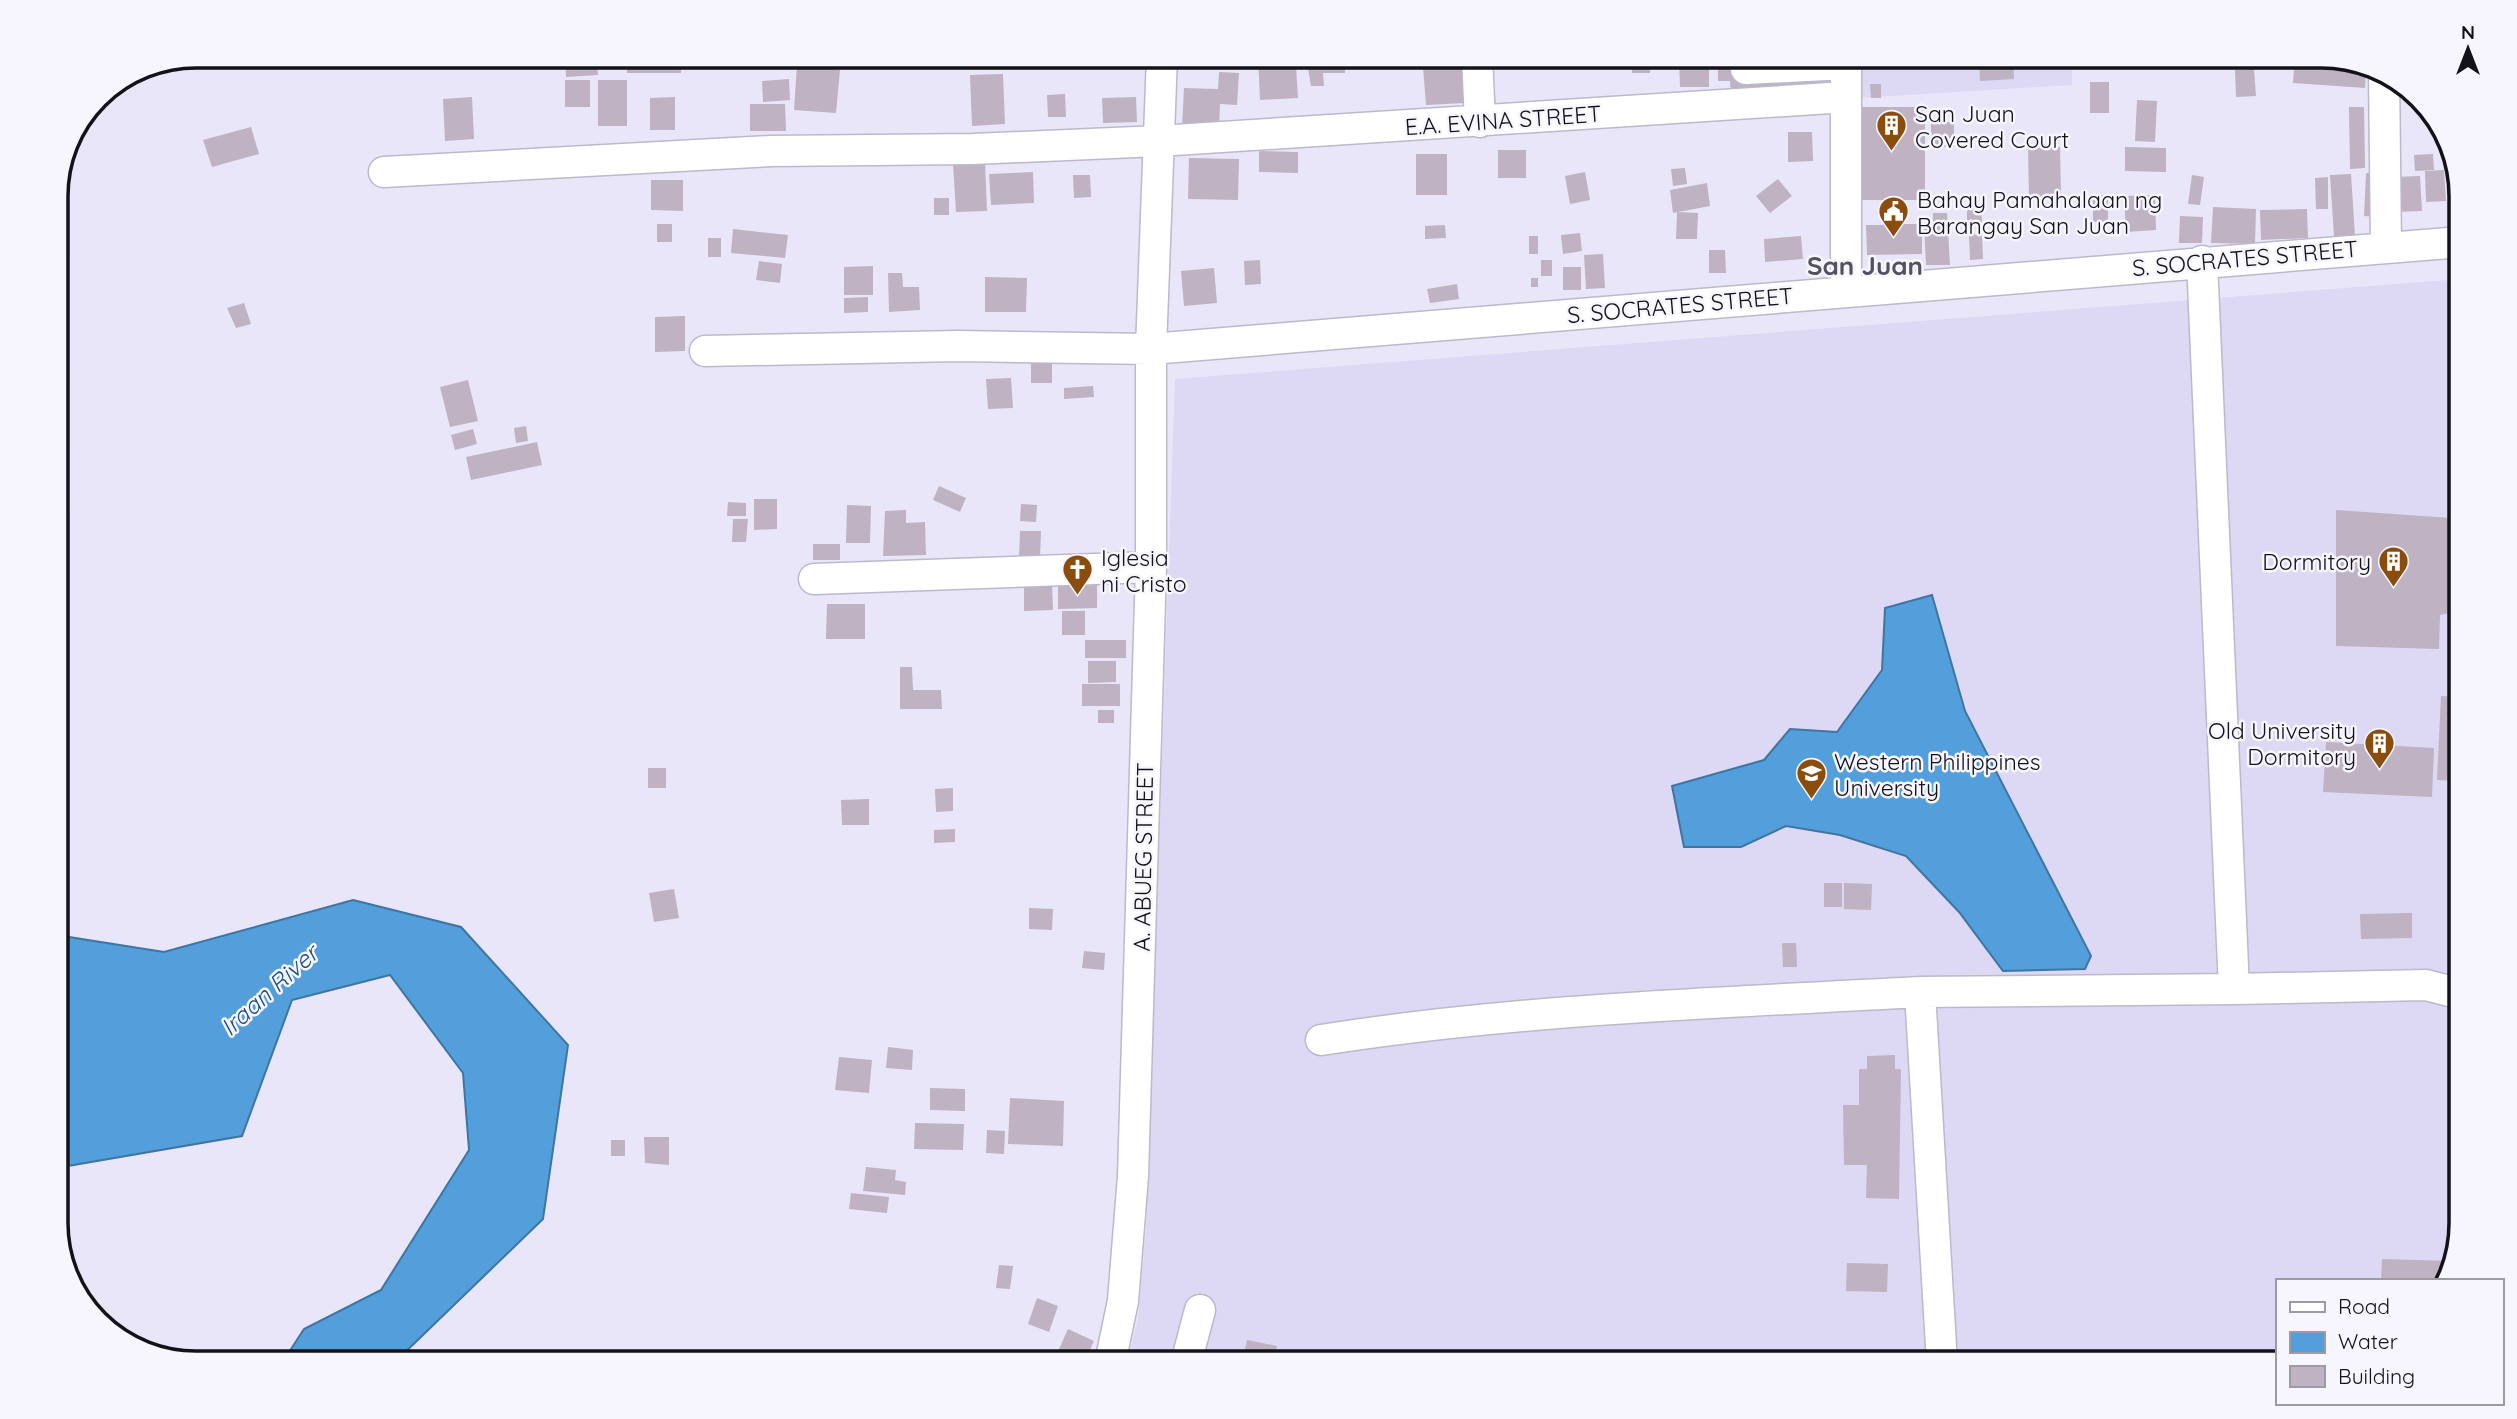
<svg xmlns="http://www.w3.org/2000/svg" width="2517" height="1419" font-family="Quicksand,sans-serif">
	<rect width="100%" height="100%" fill="#eae6fa"/>
	<path fill="#ddd8f3" d="M1858,56h214v29l-215,13z
		M2461,279v944l-16,58h-168v82h-1150l11,-44 8,-90 29,-850z"/>
	<path fill="#529fdb" stroke="#3f75a1" stroke-width="2" d="M1932,595l33,116 126,245 -6,13 -82,2 -44,-59 -53,-56 -66,-21 -54,-9 -45,21h-57l-12,-61 92,-26 26,-31 47,3 45,-62 3,-62z
		M353,900l108,27 107,118 -25,174 -149,144h-112l22,-34 77,-39 88,-140 -6,-77 -73,-98 -98,25 -50,136 -186,32v-233l108,17z"/>
	<path fill="#bfb2c2" d="M565,56h31l2,19 -32,2z
		M627,56h54v17h-54z
		M1258,56h19v12l19,-2 2,32 -38,2z
		M1306,56h38l1,17h-22l1,13h-13z
		M1433,56h25v3l-25,1z
		M1632,56h18v17h-18z
		M1679,56h22l1,12h7v19h-29z
		M1718,56h19l1,22 87,-5 1,16 -95,5 -1,-13h-12z
		M1979,56h34l1,23 -34,2z
		M2225,56h26l-1,9 -25,-4z
		M2295,56h25l46,12 -1,20 -72,-5z
		M1462,64l3,39 -39,2 -3,-38z
		M797,65l43,5 -4,43 -42,-3z
		M2254,69l2,27 -20,1 -1,-27z
		M1219,72l20,1 -2,32 -17,-1 -1,25 -37,-2 2,-39 34,1z
		M1003,74l2,50 -33,2 -2,-51z
		M789,79l1,21 -27,2 -1,-21z
		M565,80h25v27h-25z
		M598,80h29v46h-29z
		M2090,82h19v31h-19z
		M1870,84h11v14h-10z
		M1065,94l1,23h-18l-1,-22z
		M472,97l2,42 -29,2 -2,-42z
		M675,97v33h-25v-32z
		M1136,97l1,25 -34,1 -1,-25z
		M2137,100l20,1 -2,41 -20,-1z
		M750,104h35l1,27h-36z
		M1858,107h67v93h-67z
		M2349,107h15l1,61 -15,1z
		M1931,122h23v25h-23z
		M251,127l8,27 -47,13 -9,-27z
		M1788,132h24l1,29 -25,1z
		M2060,147l1,49 -32,1 -1,-49z
		M2125,147l41,1v24l-41,-1z
		M1498,150h28v28h-28z
		M1259,151l39,1v21l-39,-1z
		M1416,154h31v41h-31z
		M2433,154l1,16 -19,1 -1,-16z
		M1189,158l50,1 -1,41 -50,-1z
		M985,162l2,49 -31,1 -3,-49z
		M1685,168l2,16 -14,2 -2,-17z
		M2444,170l2,31 -20,1 -1,-31z
		M1033,172l1,31 -43,2 -2,-31z
		M1585,172l5,28 -20,4 -5,-28z
		M2366,173h13l-1,44 -14,-1z
		M2351,174l4,62 -21,1 -4,-62z
		M1073,175h17l1,22 -17,1z
		M2192,175l12,2 -4,28 -12,-1z
		M2420,176l2,35 -28,1 -1,-35z
		M2328,177v32h-12l-1,-31z
		M1778,179l14,17 -22,17 -14,-17z
		M651,180h32v31l-32,-1z
		M1707,183l3,23 -37,7 -3,-23z
		M2093,195h15v27h-15z
		M2155,195l1,35 -30,2 -2,-36z
		M934,198h15v17h-15z
		M2213,207l43,2 -1,35 -44,-1z
		M1981,208l1,14 -15,1v-14z
		M2307,209l1,29 -47,2 -1,-30z
		M1677,212l21,1 -1,26h-21z
		M1933,213h14l3,52h-24l-2,-41h9z
		M1901,214v10h21v30l-55,1 -1,-30h17v-10z
		M2180,216l23,1 -1,26h-23z
		M657,224h15v18h-15z
		M1445,225l1,13 -21,1v-13z
		M733,229l55,6 -3,23 -54,-5z
		M1580,233l2,18 -19,3 -2,-19z
		M1982,234l1,25 -13,1 -1,-25z
		M1529,236h9v18h-9z
		M1801,236l2,23 -38,3 -1,-23z
		M708,238h13v19h-13z
		M1709,250h16l1,23h-17z
		M1603,254l2,34 -19,1 -2,-34z
		M1260,260l1,24 -16,1 -1,-24z
		M1541,260h11v16h-11z
		M759,261l23,3 -2,19 -24,-3z
		M873,266v29h-29v-28z
		M1563,267h18v23h-18z
		M1214,268l3,35 -33,3 -3,-35z
		M888,273h14l1,14h16l1,23 -31,2z
		M985,277l42,1 -1,34h-41z
		M1531,278h7v9h-7z
		M1457,284l2,15 -29,4 -3,-14z
		M868,297v15l-24,1v-15z
		M244,303l7,21 -15,4 -9,-20z
		M685,316v35l-30,1v-35z
		M1031,363h21v20h-21z
		M1011,378l2,30 -25,1 -2,-30z
		M468,380l10,41 -28,6 -10,-40z
		M1093,386l1,11 -30,2v-11z
		M526,426l2,15 -12,2 -2,-15z
		M473,429l4,15 -22,6 -4,-15z
		M537,442l5,23 -71,15 -5,-23z
		M939,486l27,12 -6,14 -27,-12z
		M754,499h23v30l-23,1z
		M2461,500v30l-7,1 -5,-30z
		M728,502l18,1v13h-19z
		M1021,504l16,1 -1,17 -16,-1z
		M847,505l24,1 -1,37h-24z
		M906,510v13l19,-1 1,33 -43,1 2,-45z
		M2336,510l115,8 2,94 -13,3 -1,34 -103,-3z
		M733,519h15l-2,23h-14z
		M1020,531h21l-1,28h-21z
		M813,544h27v16h-27z
		M1024,583h28l1,27 -29,1z
		M1097,585v23l-39,1v-23z
		M827,604h38v35h-39z
		M1062,611h23v24h-23z
		M1085,640h41v18h-41z
		M1088,661h28v21l-28,1z
		M900,667h12l1,23h28l1,19h-42z
		M1082,684h38v22h-38z
		M2441,696l20,1v84l-24,-1z
		M1098,710h16v13h-16z
		M2326,742l108,6 -2,49 -109,-5z
		M648,768h18v20h-18z
		M953,788v23l-17,1 -1,-23z
		M869,799v26h-27l-1,-25z
		M955,829v13l-21,1v-13z
		M1824,883h18v24h-18z
		M1844,883l28,1 -1,26 -27,-1z
		M674,889l5,29 -25,4 -5,-29z
		M1029,908l24,1 -1,21 -23,-1z
		M2412,913v25l-51,1 -1,-25z
		M1782,943h14l1,24h-14z
		M1084,951l21,2 -1,17 -22,-2z
		M888,1047l25,3 -1,20 -26,-2z
		M1895,1055v14h6l-2,130 -33,-1 1,-33h-23l-1,-60h16v-36h8v-13z
		M839,1057l33,3 -3,33 -34,-3z
		M930,1088l35,1v22l-35,-1z
		M1010,1098l54,3 -1,45 -55,-2z
		M915,1123l49,1 -1,26 -49,-1z
		M987,1130l18,1 -1,23 -18,-1z
		M644,1137h25v28l-24,-2z
		M611,1140h14v16h-14z
		M866,1167l30,3 -1,10 11,2 -1,13 -42,-4z
		M851,1193l38,4 -2,16 -38,-4z
		M2382,1259l69,2 -6,20h-64z
		M1847,1263l41,1 -1,28 -41,-1z
		M999,1265l14,1 -3,23 -14,-1z
		M1037,1298l21,8 -9,26 -21,-8z
		M1068,1329l26,12 -10,22h-17l-12,-5z
		M1247,1340l30,6 -4,17h-31z"/>
	<g fill="none" stroke-linecap="round" stroke-linejoin="round">
		<defs>
			<path id="minor" d="M1477,56l3,66
				M1846,56v235
				M1746,69l100,-5
				M2384,73l2,174
				M384,172l387,-21 202,-2 186,-8 687,-44
				M2202,261l32,728 192,-4 35,9
				M705,351l253,-5 193,3 1310,-107
				M814,579l337,-12
				M1321,1040c198,-31 398,-37 599,-48
				M1110,1363l13,-62 10,-125 18,-609v-218l11,-293
				M1186,1363l14,-53
				M1942,1363l-22,-371 314,-3"/>
		</defs>
		<use href="#minor" stroke="#bcb9cc" stroke-width="33"/>
		<use href="#minor" stroke="#fff" stroke-width="30"/>
	</g>
	<defs>
		<symbol id="building-pin" viewBox="-11 -11 22 30"><path d="M0 17L-7.5 6A9.5 9.5 0 1 1 7.5 6Z" fill="#8a4d0d" stroke="#f7f5fd"/><path d="M-4-6H4V6H1V3H-1V6H-4ZM-2.5-4.3h1.7v1.8h-1.7ZM.8-4.3h1.7v1.8H.8ZM-2.5-1h1.7V.8h-1.7ZM.8-1h1.7V.8H.8Z" fill="#fff"/></symbol>
		<symbol id="civic-pin" viewBox="-11 -11 22 30"><path d="M0 17L-7.5 6A9.5 9.5 0 1 1 7.5 6Z" fill="#8a4d0d" stroke="#f7f5fd"/><path d="M-.6-6.5H3V-4.5H.6V-3L4-1V1h2V6H-6V1h2V-1L-.6-3ZM-1.2 2.5V6h2.4V2.5Z" fill="#fff"/></symbol>
		<symbol id="church-pin" viewBox="-11 -11 22 30"><path d="M0 17L-7.5 6A9.5 9.5 0 1 1 7.5 6Z" fill="#8a4d0d" stroke="#f7f5fd"/><path d="M-1.2-6h2.4v3.5h3.3v2.4h-3.3V6h-2.4V-.1h-3.3v-2.4h3.3Z" fill="#fff"/></symbol>
		<symbol id="university-pin" viewBox="-11 -11 22 30"><path d="M0 17L-7.5 6A9.5 9.5 0 1 1 7.5 6Z" fill="#8a4d0d" stroke="#f7f5fd"/><path d="M0-5L7-2L0 1L-7-2ZM-4 1L0 2.5L4 1V4Q0 6-4 4Z" fill="#fff"/></symbol>
	</defs>
	<g fill-rule="evenodd">
		<use href="#building-pin" x="1874" y="108" width="35" height="47"/>
		<use href="#civic-pin" x="1876" y="194" width="35" height="47"/>
		<use href="#building-pin" x="2376" y="544" width="35" height="47"/>
		<use href="#church-pin" x="1060" y="552" width="35" height="47"/>
		<use href="#building-pin" x="2362" y="726" width="35" height="47"/>
		<use href="#university-pin" x="1794" y="756" width="35" height="47"/>
	</g>
	<g text-anchor="middle" dominant-baseline="central" stroke-width="5" stroke-linejoin="round" paint-order="stroke">
		<g font-size="23" fill="#131219" stroke="#f7f5fd" text-anchor="start">
			<text x="1915" y="113">San Juan<tspan x="1915" dy="26">Covered Court</tspan></text>
			<text x="1917" y="199">Bahay Pamahalaan ng<tspan x="1917" dy="26">Barangay San Juan</tspan></text>
			<text x="1101" y="557">Iglesia<tspan x="1101" dy="26">ni Cristo</tspan></text>
			<text x="2371" y="561" text-anchor="end">Dormitory</text>
			<text x="2356" y="730" text-anchor="end">Old University<tspan x="2356" dy="26">Dormitory</tspan></text>
			<text x="1834" y="761">Western Philippines<tspan x="1834" dy="26">University</tspan></text>
		</g>
		<g font-size="23" fill="#131219" stroke="#f7f5fd">
			<text transform="translate(1503 120) rotate(-4)">E.A. EVINA STREET</text>
			<text transform="translate(2245 258) rotate(-5)">S. SOCRATES STREET</text>
			<text transform="translate(1680 305) rotate(-5)">S. SOCRATES STREET</text>
			<text transform="translate(1143 857) rotate(-89)">A. ABUEG STREET</text>
		</g>
		<g font-size="24" font-style="italic" fill="#174f78" stroke="#f7f5fd">
			<text transform="translate(269 990) rotate(-42)">Iraan River</text>
		</g>
		<g font-size="26" font-weight="bold" fill="#545061" stroke="#f7f5fd">
			<text x="1865" y="265">San Juan</text>
		</g>
	</g>
	<path d="M0 0H2517V1419H0ZM196 68H2321A128 128 0 0 1 2449 196V1223A128 128 0 0 1 2321 1351H196A128 128 0 0 1 68 1223V196A128 128 0 0 1 196 68Z" fill="#f7f5fd" fill-rule="evenodd"/>
	<path fill="none" stroke="#131219" stroke-width="3.5" d="M196 68H2321A128 128 0 0 1 2449 196V1223A128 128 0 0 1 2321 1351H196A128 128 0 0 1 68 1223V196A128 128 0 0 1 196 68Z"/>
	<rect x="2276" y="1279" width="228" height="126" fill="#f7f5fd" stroke="#9c9aa2" stroke-width="2"/>
	<rect x="2290" y="1302" width="35" height="10" fill="#ffffff" stroke="#9c9aa2" stroke-width="2"/>
	<text x="2338" y="1314" font-size="21" fill="#131219">Road</text>
	<rect x="2290" y="1332" width="35" height="21" fill="#529fdb" stroke="#9c9aa2" stroke-width="2"/>
	<text x="2338" y="1349" font-size="21" fill="#131219">Water</text>
	<rect x="2290" y="1366" width="35" height="21" fill="#bfb2c2" stroke="#9c9aa2" stroke-width="2"/>
	<text x="2338" y="1384" font-size="21" fill="#131219">Building</text>
	<g transform="translate(2468 49)" stroke="#f7f5fd" stroke-width="5" paint-order="stroke">
	<path d="M0-5L12 26L0 18L-12 26Z" fill="#131219"/>
	<text y="-10" font-size="19" font-weight="bold" text-anchor="middle" fill="#131219">N</text>
	</g>
</svg>
